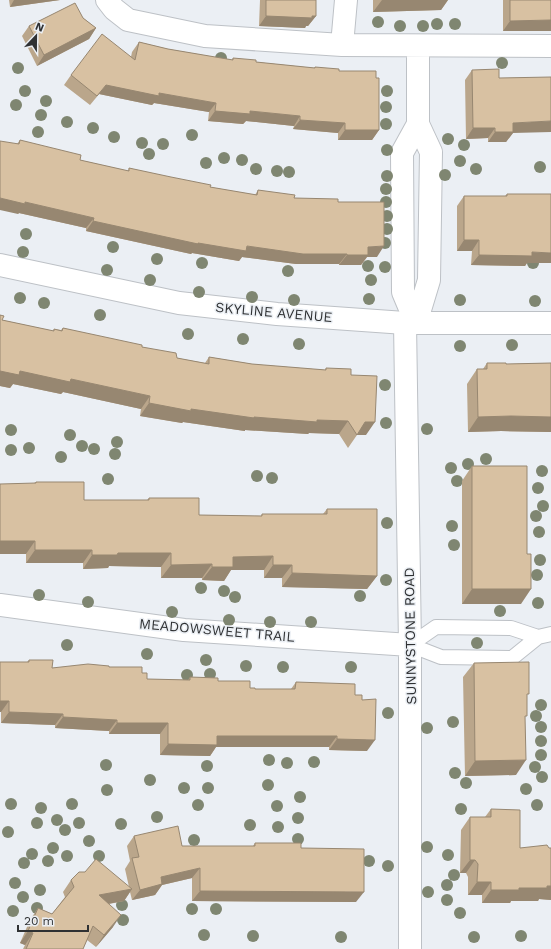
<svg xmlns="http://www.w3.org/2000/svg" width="551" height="949" font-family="'Work Sans',sans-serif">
	<rect width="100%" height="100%" fill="#ebeff4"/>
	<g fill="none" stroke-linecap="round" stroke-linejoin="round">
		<defs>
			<path id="service" d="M410,645l31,12 71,1 26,-21 13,-3
				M410,645l26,-18 75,1 27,9"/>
			<path id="minor" d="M107,0l7,9 14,11 77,16 137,9 209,1
				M342,45l4,-45
				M405,323l5,322v304
				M416,323l13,-43 2,-128 -13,-28v-78
				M416,323l-13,-31 -1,-139 16,-29
				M0,605l184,25 226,15"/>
			<path id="tertiary" d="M0,265l179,38 98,11 128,9h146"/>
		</defs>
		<use href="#service" stroke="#bdc1c6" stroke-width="16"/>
		<use href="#minor" stroke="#bdc1c6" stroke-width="24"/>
		<use href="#tertiary" stroke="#bdc1c6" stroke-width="24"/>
		<use href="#service" stroke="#fff" stroke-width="14"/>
		<use href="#minor" stroke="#fff" stroke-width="22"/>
		<use href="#tertiary" stroke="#fff" stroke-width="22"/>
	</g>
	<g fill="#7f8671">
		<circle cx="378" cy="22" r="6"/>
		<circle cx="437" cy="24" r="6"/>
		<circle cx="455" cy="24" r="6"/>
		<circle cx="400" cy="26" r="6"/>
		<circle cx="423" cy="26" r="6"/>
		<circle cx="221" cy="58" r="6"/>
		<circle cx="502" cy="63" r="6"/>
		<circle cx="18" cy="68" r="6"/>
		<circle cx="25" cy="91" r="6"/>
		<circle cx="387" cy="91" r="6"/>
		<circle cx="46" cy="101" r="6"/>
		<circle cx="16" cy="105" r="6"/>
		<circle cx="386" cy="107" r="6"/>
		<circle cx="41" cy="115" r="6"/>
		<circle cx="67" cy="122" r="6"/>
		<circle cx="386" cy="124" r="6"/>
		<circle cx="93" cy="128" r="6"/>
		<circle cx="38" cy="132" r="6"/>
		<circle cx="192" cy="135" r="6"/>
		<circle cx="114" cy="137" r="6"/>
		<circle cx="448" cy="139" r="6"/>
		<circle cx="142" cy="143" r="6"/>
		<circle cx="163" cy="144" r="6"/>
		<circle cx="464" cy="145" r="6"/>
		<circle cx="387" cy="150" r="6"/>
		<circle cx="149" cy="154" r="6"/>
		<circle cx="224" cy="158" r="6"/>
		<circle cx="242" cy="160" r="6"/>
		<circle cx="460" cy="161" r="6"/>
		<circle cx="206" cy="163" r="6"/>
		<circle cx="540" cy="167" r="6"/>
		<circle cx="256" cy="169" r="6"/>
		<circle cx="476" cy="169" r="6"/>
		<circle cx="277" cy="171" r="6"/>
		<circle cx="289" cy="172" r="6"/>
		<circle cx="445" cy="175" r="6"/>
		<circle cx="387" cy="176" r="6"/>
		<circle cx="386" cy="189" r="6"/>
		<circle cx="386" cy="202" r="6"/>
		<circle cx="387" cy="216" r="6"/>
		<circle cx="387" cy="229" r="6"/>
		<circle cx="26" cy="234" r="6"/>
		<circle cx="385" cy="243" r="6"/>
		<circle cx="113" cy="247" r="6"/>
		<circle cx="23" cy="252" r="6"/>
		<circle cx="157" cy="259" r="6"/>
		<circle cx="202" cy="263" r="6"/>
		<circle cx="533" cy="263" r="6"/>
		<circle cx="368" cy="266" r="6"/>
		<circle cx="385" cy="267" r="6"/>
		<circle cx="107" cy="270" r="6"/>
		<circle cx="288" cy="271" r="6"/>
		<circle cx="150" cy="280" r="6"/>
		<circle cx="371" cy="280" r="6"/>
		<circle cx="199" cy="292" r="6"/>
		<circle cx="252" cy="297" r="6"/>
		<circle cx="20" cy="298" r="6"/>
		<circle cx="369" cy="299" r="6"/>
		<circle cx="294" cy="300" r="6"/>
		<circle cx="460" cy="300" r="6"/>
		<circle cx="535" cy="301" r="6"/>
		<circle cx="44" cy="303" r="6"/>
		<circle cx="100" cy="315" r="6"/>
		<circle cx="188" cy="334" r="6"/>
		<circle cx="243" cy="339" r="6"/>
		<circle cx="299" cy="344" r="6"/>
		<circle cx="512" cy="345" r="6"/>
		<circle cx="460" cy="346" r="6"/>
		<circle cx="385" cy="385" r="6"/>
		<circle cx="386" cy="423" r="6"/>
		<circle cx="427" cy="429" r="6"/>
		<circle cx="11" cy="430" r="6"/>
		<circle cx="70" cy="435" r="6"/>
		<circle cx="117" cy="442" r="6"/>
		<circle cx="82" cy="446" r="6"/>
		<circle cx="29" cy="448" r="6"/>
		<circle cx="94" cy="449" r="6"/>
		<circle cx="11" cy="450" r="6"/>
		<circle cx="115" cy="454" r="6"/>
		<circle cx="61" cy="457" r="6"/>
		<circle cx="486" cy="459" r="6"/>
		<circle cx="468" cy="464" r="6"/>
		<circle cx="451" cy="468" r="6"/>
		<circle cx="542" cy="471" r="6"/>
		<circle cx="257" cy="476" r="6"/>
		<circle cx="272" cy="478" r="6"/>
		<circle cx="108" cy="479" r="6"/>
		<circle cx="457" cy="481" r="6"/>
		<circle cx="538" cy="488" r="6"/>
		<circle cx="543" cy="506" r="6"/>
		<circle cx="536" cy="516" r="6"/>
		<circle cx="387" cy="523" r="6"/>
		<circle cx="452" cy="526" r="6"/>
		<circle cx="539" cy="532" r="6"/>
		<circle cx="454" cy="545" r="6"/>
		<circle cx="540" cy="560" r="6"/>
		<circle cx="537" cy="575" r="6"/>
		<circle cx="386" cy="580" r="6"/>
		<circle cx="201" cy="588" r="6"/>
		<circle cx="224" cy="591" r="6"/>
		<circle cx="39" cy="595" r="6"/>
		<circle cx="360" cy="596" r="6"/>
		<circle cx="235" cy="597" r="6"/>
		<circle cx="88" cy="602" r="6"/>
		<circle cx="538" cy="603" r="6"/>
		<circle cx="500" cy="611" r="6"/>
		<circle cx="172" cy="612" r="6"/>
		<circle cx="229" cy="620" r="6"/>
		<circle cx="270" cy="622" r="6"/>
		<circle cx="311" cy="622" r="6"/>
		<circle cx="477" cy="643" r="6"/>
		<circle cx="67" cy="645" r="6"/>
		<circle cx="147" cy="654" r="6"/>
		<circle cx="206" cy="660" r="6"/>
		<circle cx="246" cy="666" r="6"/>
		<circle cx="283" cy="667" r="6"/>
		<circle cx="351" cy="667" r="6"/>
		<circle cx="210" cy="674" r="6"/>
		<circle cx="187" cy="675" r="6"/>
		<circle cx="541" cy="705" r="6"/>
		<circle cx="388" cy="713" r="6"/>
		<circle cx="536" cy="716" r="6"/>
		<circle cx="453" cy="722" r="6"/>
		<circle cx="541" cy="727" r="6"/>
		<circle cx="427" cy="728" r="6"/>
		<circle cx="541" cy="741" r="6"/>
		<circle cx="541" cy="755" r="6"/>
		<circle cx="269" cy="760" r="6"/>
		<circle cx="314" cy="762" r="6"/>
		<circle cx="287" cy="763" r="6"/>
		<circle cx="106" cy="765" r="6"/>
		<circle cx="207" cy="766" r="6"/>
		<circle cx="535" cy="767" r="6"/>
		<circle cx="455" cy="773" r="6"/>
		<circle cx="542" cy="777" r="6"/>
		<circle cx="150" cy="780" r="6"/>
		<circle cx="466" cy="783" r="6"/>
		<circle cx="268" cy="785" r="6"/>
		<circle cx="184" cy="788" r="6"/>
		<circle cx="208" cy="788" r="6"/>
		<circle cx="526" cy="789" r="6"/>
		<circle cx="107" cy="790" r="6"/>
		<circle cx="300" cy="797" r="6"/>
		<circle cx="11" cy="804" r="6"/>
		<circle cx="72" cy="804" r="6"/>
		<circle cx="198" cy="805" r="6"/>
		<circle cx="537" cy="805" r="6"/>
		<circle cx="277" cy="806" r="6"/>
		<circle cx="41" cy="808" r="6"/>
		<circle cx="461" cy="809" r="6"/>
		<circle cx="157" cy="817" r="6"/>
		<circle cx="298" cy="818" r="6"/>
		<circle cx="57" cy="820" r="6"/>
		<circle cx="37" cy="823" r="6"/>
		<circle cx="79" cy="823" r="6"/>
		<circle cx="121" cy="824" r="6"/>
		<circle cx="250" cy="825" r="6"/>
		<circle cx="278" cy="827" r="6"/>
		<circle cx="65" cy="830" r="6"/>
		<circle cx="8" cy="832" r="6"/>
		<circle cx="298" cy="839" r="6"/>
		<circle cx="194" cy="840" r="6"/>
		<circle cx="89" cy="841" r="6"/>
		<circle cx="427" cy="847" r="6"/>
		<circle cx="53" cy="848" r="6"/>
		<circle cx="32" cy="854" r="6"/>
		<circle cx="448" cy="855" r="6"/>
		<circle cx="67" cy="856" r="6"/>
		<circle cx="99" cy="856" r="6"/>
		<circle cx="48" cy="861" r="6"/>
		<circle cx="369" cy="861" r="6"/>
		<circle cx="24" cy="863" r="6"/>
		<circle cx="388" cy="866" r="6"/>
		<circle cx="454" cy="875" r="6"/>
		<circle cx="15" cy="883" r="6"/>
		<circle cx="447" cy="885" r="6"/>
		<circle cx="40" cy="890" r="6"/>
		<circle cx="428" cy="892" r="6"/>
		<circle cx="23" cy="897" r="6"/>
		<circle cx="447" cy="900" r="6"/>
		<circle cx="122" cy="905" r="6"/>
		<circle cx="37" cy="908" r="6"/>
		<circle cx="192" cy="909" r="6"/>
		<circle cx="216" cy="909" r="6"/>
		<circle cx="13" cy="911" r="6"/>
		<circle cx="460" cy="913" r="6"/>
		<circle cx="123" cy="920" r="6"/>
		<circle cx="204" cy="935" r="6"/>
		<circle cx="253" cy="936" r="6"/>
		<circle cx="521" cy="936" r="6"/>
		<circle cx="341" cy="937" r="6"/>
		<circle cx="474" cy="937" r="6"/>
	</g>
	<path fill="#baa68b" d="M9,0h51l-50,7z
		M260,0h56v16l-8,10h-2l-1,2 -46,-2z
		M373,0h75l-7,10 -68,2z
		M503,0h48v31h-48z
		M83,18l13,10 -7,11 -52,27 -15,-30 7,-10z
		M139,42l29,7 64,11 1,-2 23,4 58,6 1,-1 24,4 40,59 -7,10h-34v-7l-45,-4 1,-3 -48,-5 -3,3 -35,-3 1,-9 -55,-9 -2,2 -53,-11 -9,11 -26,-20 7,-10 60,-18 1,-5z
		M472,70l41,63 -7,9h-18v-4l-22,1 -1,-59z
		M20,140l60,20 48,11 1,-3 81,19 45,8 3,-5 36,8 44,4 39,55h-10l-6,8h-22v-1h-43l-54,-7 -3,4 -47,-8 -1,1 -105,-23v-3l-67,-15 -1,1 -1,-70z
		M507,194l20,69 -2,3 -54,-1 1,-14h-15v-45l7,-10h41z
		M0,315l2,5 51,11 1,-2 7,1 2,-2 79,19 35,11 28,5 4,-6 43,7 73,6 1,-2 25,7 15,60h-9l-9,13 -9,-14 -30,-1 -1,1 -63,-4v1l-62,-9 -1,1 -42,-7 1,-7 -78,-17 -2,2 -48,-10 -3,4 -10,-2z
		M487,363l19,1 45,-1v69l-50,-1 -33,1 -1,-48 10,-15h6z
		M472,466l49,138h-59v-123z
		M36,482l48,18h63l2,-2 50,17 62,1 1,-2h61l4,-5 50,67 -10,13 -85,-2v-9h-18v-8h-33l-7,11 -22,-1v-2h-41v-11l-52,-1 -1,2 -25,1v-6h-57v-9l8,-71z
		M29,660l23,8 57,-1 33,6 5,6 41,1 2,-3 28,4 37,8h36l5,-7 59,13 7,5 5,51 -38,-1v-3h-113l-6,9 -50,-1v-21h-51v-3l-54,-3v-3l-54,-2v-11h-1v-50h27z
		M474,663l53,34 -2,22 -9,56 -51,1 -2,-99z
		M491,809l29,39h31v52l-12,-1 -1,2h-27l-1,2h-28v-8h-14v-18l-2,-4h-6l1,-43 9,-13h15z
		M134,836l48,10h71l2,-3 46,5 55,54 -164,-1v-23l-30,7 -7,10 -23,5 -2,-8 -6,9 -15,3 4,23 -17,20 -9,-7 -4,9h-60l2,-4 -5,-2 10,-23 8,-12 14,6 13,-17 -2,-5 8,-12 58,7 -4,-18 5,-8 -3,-15z"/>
	<path fill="#978771" d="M14,0h46l-50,7z
		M382,0h66l-7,10 -68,2z
		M266,16h50l-8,10h-2l-1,2 -46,-2z
		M551,20v11h-48l7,-10z
		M96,28l-7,11 -52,27 7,-11z
		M106,85l53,8 57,10 -7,9 -55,-9 -2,2 -53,-11 -9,11z
		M215,111h35l50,5 -6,10 -48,-5 -3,3 -35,-3z
		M300,120l45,3 -7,10 -45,-4z
		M551,121v11l-38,1 -7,9h-18l7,-10 18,-9z
		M473,128h22l-7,10 -22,1z
		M345,130h34l-7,10h-34z
		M0,198l25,4 69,16 -8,10 -67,-15 -1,1 -18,-4z
		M93,221l105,22 149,11 -8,10h-43l-54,-7 -3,4 -47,-8 -1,1 -105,-23z
		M464,240h15l-7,11h-15z
		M384,246l-7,11h-10l-6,8h-22l8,-10 21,-8z
		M532,252l19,1v10h-24l-2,3 -54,-1 8,-10z
		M0,371h20l51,8 79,17 -9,13 -78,-17 -2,2 -48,-10 -3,4 -10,-2z
		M149,403l105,14 94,4 -9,13 -30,-1 -1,1 -63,-4v1l-62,-9 -1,1 -42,-7z
		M511,416l40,1v15l-50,-1 -33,1 10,-15z
		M365,422h10l-9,13h-10z
		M0,541h35l-9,13h-26z
		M35,550h57l-9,13h-57z
		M118,553h53l-10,14 -52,-1 -1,2 -25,1 9,-14z
		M273,556l-9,14h-33l-7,11 -22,-1 10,-13 21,-10z
		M212,564l-10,14h-41l10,-13z
		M273,565h19l-10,13h-18z
		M292,573l85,3 -10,13 -85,-2z
		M472,589h59l-10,15h-59z
		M0,701h9l-8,11h-1z
		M9,712l54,2 -8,11 -54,-2z
		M63,717l54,3 -8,11 -54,-3z
		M117,723h51l-8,11h-51z
		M217,736h120l-8,11h-113l-6,9 -50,-1 8,-11z
		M337,739l38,1 -8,11 -38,-1z
		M526,760l-10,15 -51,1 10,-15z
		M470,860h5l-9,13h-6z
		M200,868l-8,10 -30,7 -7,10 -23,5 8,-10 21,-13z
		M477,882h14l-9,13h-14z
		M551,886v14l-12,-1 -1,2h-27l-1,2h-28l9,-13z
		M132,889l-8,12 -34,6 9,-12z
		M200,891l164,1 -8,10 -164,-1z
		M121,915l-8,12 -17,20 8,-12z
		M28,931l5,2 -8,12 -5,-2z"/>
	<path fill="#d8c1a2" stroke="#978771" d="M266,0h50v16h-4v2l-46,-2z
		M510,0h41v20l-41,1z
		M75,3l8,15 13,10 -52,27 -15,-29z
		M102,34l33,26 4,-18 29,7 65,11v-2l23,2v2l59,6v-1l24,2v2h37v7h3v52h-34v-7l-45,-3v-4l-50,-5v3l-35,-3 1,-8 -57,-10v3l-53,-11 -9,11 -26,-21z
		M499,69v9l52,-1v44l-38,2v9h-18v-4h-22l-1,-58z
		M20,140l61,15 -1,5 49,11v-3l42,9 40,8 -1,2 47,8 1,-5 37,5 -1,3 44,1v3h46v44l-16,1v8h-21v-1h-44l-56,-8 -1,5 -48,-8v1l-105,-23 1,-3 -69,-16v2l-25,-6v-57l19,3z
		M507,194h44v59l-19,-1v4l-53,-1v-15h-15v-44h43z
		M0,315l4,1 -2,4 52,11v-2l8,2 1,-3 79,17v2l34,6 1,5 32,6v-7l43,7 74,6v-2l25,1v6l26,1 -2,46h-10l-8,13 -9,-14 -31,-1v2l-63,-5v1l-63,-9v2l-42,-8 1,-7 -79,-17 -1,3 -50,-11 -1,4 -19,-4z
		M487,363h19v1l45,-1v54l-40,-1 -33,1 -1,-48h10z
		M472,466h55v88h4v35h-59z
		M36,482h48v18h65v-2h50v17l63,1v-2h65v-5h50v67l-85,-3v-8h-19v-9l-40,1v10h-21v-3l-41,1v-12h-53l-1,2h-25v-5h-57v-9h-35v-57l36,-1z
		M29,660h24l-1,8 36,-4 21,2v1h33v6h5v6l43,1v-3l28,1v3h32v7h5v1h40l1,-7 59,2v11h7v5l14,-1 -1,41 -38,-1v-3h-120v9l-49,-1v-21h-51v-3l-54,-3v-3l-54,-2v-11h-9v-39h29z
		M529,662v32h-2v22h-2l1,44 -51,1 -1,-98z
		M491,809l29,1v38l27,-3 2,3h2v38h-4v2h-28v2h-28v-8h-14l1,-18 -3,-4h-5v-43h21z
		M178,826l4,20h73v-3h46v5l63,1v43l-164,-1v-23l-39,9 1,7 -22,6 -8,-32 7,-1 -5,-21z
		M96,859l36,30 -33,6 22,20 -17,20 -11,-9 -10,23h-57l7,-16 -5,-2 10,-23 14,6 22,-27 -3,-7 8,-8h6z"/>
	<g text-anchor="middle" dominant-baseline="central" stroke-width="3" stroke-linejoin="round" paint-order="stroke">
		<g font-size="14" fill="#2f3133" stroke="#ebeff4">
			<text transform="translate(274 312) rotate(5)">SKYLINE AVENUE</text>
			<text transform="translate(217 630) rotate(5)">MEADOWSWEET TRAIL</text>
			<text transform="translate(410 636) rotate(-91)">SUNNYSTONE ROAD</text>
		</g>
	</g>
	<g transform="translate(36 36) rotate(22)" stroke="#ebeff4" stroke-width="3" paint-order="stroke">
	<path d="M0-3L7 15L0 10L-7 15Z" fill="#2f3133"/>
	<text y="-6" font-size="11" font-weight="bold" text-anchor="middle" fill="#2f3133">N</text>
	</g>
	<path d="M18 925v6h70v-6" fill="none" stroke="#2f3133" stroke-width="2"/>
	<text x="24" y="925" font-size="12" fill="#2f3133" stroke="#ebeff4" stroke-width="3" paint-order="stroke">20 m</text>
</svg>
